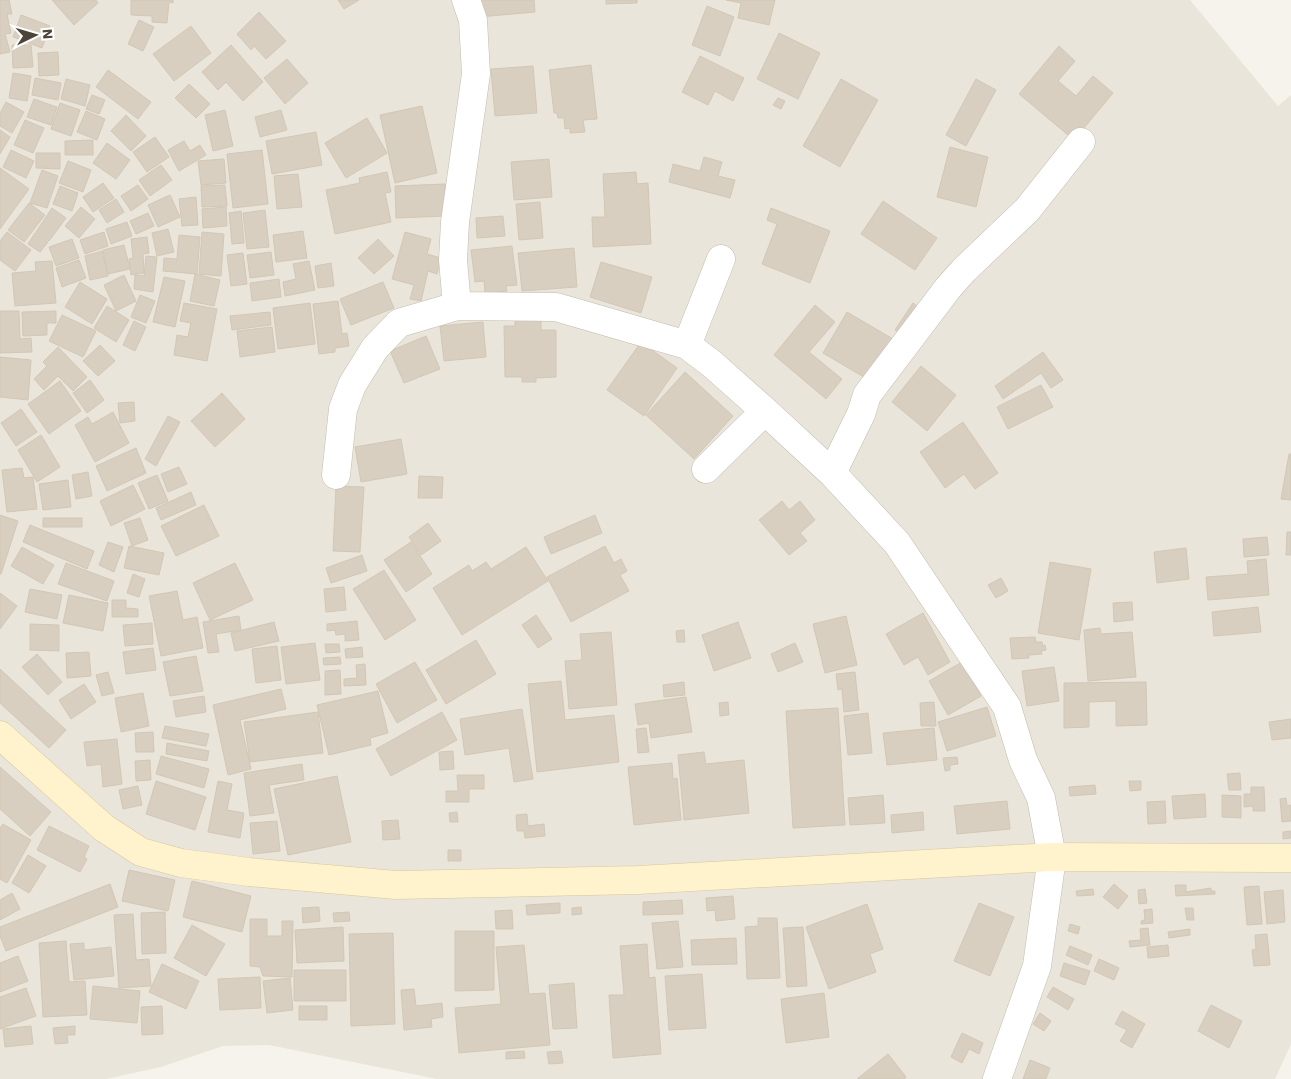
<svg xmlns="http://www.w3.org/2000/svg" width="1291" height="1079" font-family="'Work Sans',sans-serif">
	<rect width="100%" height="100%" fill="#f6f3ec"/>
	<path fill="#eae5da" d="M0,0h1190l88,106 13,-11v949l-16,35h-838l-168,-34 -46,1 -62,21 -55,12h-106z"/>
	<path fill="#d8cfc1" stroke="#d3c7b4" d="M0,0h9l3,14h-5l4,19 -6,1 5,18 -10,2z
		M52,0h44l2,3 -24,22z
		M131,0h42v3l-4,-1 -2,21 -15,-1v-6l-21,-1z
		M338,0h21l-15,9z
		M478,0h56l1,12 -56,5z
		M606,0h31v3l-31,1z
		M726,0h49l-6,25 -31,-7 3,-15z
		M707,6l27,11 -14,39 -28,-11z
		M259,12l27,29 -20,18 -12,-13 -3,4 -14,-16z
		M21,15l29,11 -8,22 -29,-11z
		M139,20l15,7 -11,24 -15,-7z
		M191,26l20,27 -37,28 -21,-27z
		M779,33l41,20 -22,46 -41,-20z
		M12,45h19l2,22 -20,1z
		M231,45l32,37 -20,19 -17,-19 -8,8 -16,-18z
		M1059,46l16,15 -17,20 18,15 17,-20 20,17 -39,47 -55,-46z
		M58,52l1,23 -20,1 -1,-23z
		M700,56l44,22 -11,23 -18,-10 -7,14 -26,-13z
		M287,59l21,24 -23,21 -21,-26z
		M591,65l6,54 -14,1 2,12 -15,1v-5l-5,1 -1,-11h-6l-1,-5h-3l-5,-43z
		M533,66l4,47 -42,3 -4,-47z
		M108,70l43,32 -13,17 -42,-32z
		M13,73l18,3 -4,25 -18,-3z
		M35,78l26,5 -3,17 -26,-5z
		M66,79l24,6 -5,21 -24,-7z
		M841,79l37,21 -38,67 -37,-21z
		M976,79l20,11 -30,56 -20,-11z
		M189,84l21,20 -14,14 -21,-20z
		M92,95l13,5 -6,14 -13,-5z
		M778,98l7,3 -4,8 -8,-4z
		M34,99l23,8 -6,18 -24,-8z
		M6,102l18,10 -12,21 -12,-7v-13z
		M60,103l20,7 -9,26 -20,-7z
		M422,106l15,67 -42,10 -15,-68z
		M225,110l8,36 -20,5 -8,-36z
		M281,110l6,20 -27,7 -5,-20z
		M86,111l19,8 -8,21 -20,-8z
		M126,115l20,21 -15,15 -20,-20z
		M367,118l20,35 -41,25 -21,-35z
		M25,120l19,8 -11,25 -19,-8z
		M0,130l10,7 -10,17z
		M316,132l6,33 -50,9 -6,-33z
		M155,137l14,20 -22,15 -14,-20z
		M93,140v15h-28v-14z
		M184,141l6,10 10,-6 6,10 -27,16 -11,-21z
		M107,143l23,17 -14,19 -23,-16z
		M950,147l38,10 -12,50 -39,-10z
		M11,150l23,11 -8,17 -23,-11z
		M262,150l6,54 -35,4 -6,-54z
		M36,153h24v16l-24,-1z
		M704,157l18,5 -4,14 17,4 -5,18 -61,-16 4,-18 27,7z
		M224,159l2,24 -25,2 -3,-24z
		M549,159l3,38 -38,3 -3,-38z
		M68,161l23,9 -8,22 -24,-9z
		M161,165l11,15 -22,16 -11,-16z
		M0,168l29,21 -29,40z
		M42,170l16,6 -11,32 -17,-5z
		M387,172l4,20 -6,1 6,29 -56,12 -9,-44 34,-7 -1,-5z
		M636,172l1,12 11,-1 3,61 -58,3 -1,-30h13l-2,-43z
		M298,174l4,33 -25,2 -3,-33z
		M103,183l11,15 -21,14 -10,-15z
		M445,184l1,32 -50,2 -1,-32z
		M138,185l10,14 -17,12 -10,-15z
		M225,185l2,21 -25,1 -1,-21z
		M60,186l18,7 -6,18 -19,-7z
		M170,195l10,22 -22,10 -10,-22z
		M196,197l2,28 -16,1 -3,-27z
		M116,199l8,13 -17,11 -8,-13z
		M883,201l54,37 -22,32 -54,-36z
		M540,202l3,36 -24,2 -3,-36z
		M29,203l16,12 -21,27 -16,-12z
		M81,207l14,12 -16,19 -14,-12z
		M226,207l1,19 -24,2 -1,-19z
		M52,208l14,10 -17,23 -13,-9z
		M771,208l59,23 -20,52 -48,-19 15,-40 -10,-4z
		M265,210l4,37 -22,2 -4,-36z
		M241,211l3,32 -12,1 -3,-31z
		M148,213l6,13 -18,8 -6,-13z
		M503,216l2,20 -28,2 -1,-20z
		M127,222l5,14 -21,8 -5,-15z
		M168,229l6,23 -17,4 -5,-23z
		M303,231l4,27 -31,4 -3,-27z
		M7,232l24,18 -16,21 -15,-11v-19z
		M104,232l4,14 -23,8 -5,-14z
		M202,232l22,2 -3,42 -22,-2z
		M405,232l26,7 -4,15 14,4 -4,16 -9,-3 -7,30 -11,-2 4,-14 -22,-6z
		M35,233l13,9 -8,10 -12,-8z
		M179,235l21,2 -3,37 -34,-3 1,-13 13,1z
		M147,237l2,16 -6,1 1,19 -13,2 -2,-16 4,-1 -2,-19z
		M72,239l7,19 -23,8 -7,-19z
		M378,239l16,17 -20,18 -16,-16z
		M124,245l6,24 -22,5 -5,-24z
		M512,246l5,39 -11,1 1,5 -22,3 -1,-13 -9,1 -4,-32z
		M574,248l3,39 -55,4 -4,-38z
		M102,251l6,25 -18,4 -5,-24z
		M271,252l3,23 -24,3 -3,-23z
		M243,253l4,31 -16,2 -4,-31z
		M146,256l11,1 -4,35 -19,-3 1,-14 9,1z
		M79,260l7,18 -24,9 -6,-19z
		M52,261l4,42 -41,3 -3,-33 24,-2 -1,-9z
		M309,261l6,29 -30,6 -2,-14 13,-3 -3,-15z
		M601,262l51,15 -11,36 -51,-16z
		M331,263l3,23 -16,2 -3,-22z
		M195,274l25,6 -6,26 -24,-5z
		M124,275l12,26 -20,10 -12,-26z
		M164,277l21,4 -10,46 -22,-5z
		M279,279l2,18 -29,4 -2,-18z
		M80,282l27,17 -15,25 -27,-17z
		M383,282l11,26 -43,17 -11,-26z
		M140,295l15,6 -9,22 -15,-6z
		M338,301l4,33 5,-1 2,13 -14,2v4l-16,2 -6,-50z
		M184,303l33,6 -10,52 -33,-6 3,-20 11,2 3,-14 -11,-2z
		M310,303l5,41 -37,5 -5,-41z
		M913,303l12,9 -18,27 -12,-9z
		M815,305l20,17 -26,30 33,27 -16,20 -52,-44z
		M107,306l22,14 -13,22 -22,-14z
		M0,311h19l1,28 11,-1 1,14 -32,1z
		M56,311v12h-9v12l-24,1 -1,-24z
		M270,312l1,13 -39,5 -2,-14z
		M847,312l51,30 -24,41 -51,-30z
		M62,315l34,16 -13,26 -34,-16z
		M515,319h26v11h15v47l-20,1v4h-14v-5h-17l-1,-51h11z
		M134,321l12,6 -11,24 -12,-6z
		M483,322l3,35 -42,4 -4,-35z
		M272,327l3,25 -35,5 -3,-26z
		M426,336l14,33 -36,14 -14,-32z
		M641,342l36,26 -33,48 -37,-26z
		M100,345l15,16 -17,15 -15,-15z
		M58,347l29,30 -14,14 -15,-15 -14,14 -10,-11 13,-13 -4,-4z
		M1043,352l20,28 -12,8 -10,-15 -38,26 -8,-13z
		M0,357l31,3 -3,40 -28,-3z
		M921,366l35,29 -29,36 -35,-29z
		M685,372l48,44 -39,43 -48,-44z
		M90,380l14,20 -17,13 -14,-20z
		M60,381l21,30 -32,23 -21,-30z
		M1041,385l12,22 -45,22 -11,-22z
		M222,393l23,26 -30,28 -24,-26z
		M134,402l1,19 -15,2 -2,-20z
		M21,409l16,23 -21,14 -15,-23z
		M113,412l16,31 -34,19 -20,-37 13,-8 4,7z
		M168,416l12,6 -24,44 -11,-7z
		M963,422l35,51 -23,16 -11,-15 -19,14 -25,-36z
		M41,435l19,32 -23,15 -19,-32z
		M401,439l6,35 -46,8 -6,-35z
		M136,448l10,25 -39,18 -11,-25z
		M1289,454h2v46l-10,-1z
		M179,467l8,17 -19,8 -7,-18z
		M22,468l2,10 9,-1 4,32 -30,3 -5,-42z
		M88,472l4,24 -16,3 -4,-24z
		M157,475l11,26 -19,8 -11,-26z
		M419,476l24,1 -1,21h-24z
		M68,480l3,27 -28,3 -4,-26z
		M133,485l12,24 -34,17 -11,-25z
		M336,486l28,1 -4,65 -27,-1z
		M191,492l5,13 -35,15 -5,-12z
		M782,501l7,9 11,-9 15,19 -15,13 7,8 -18,14 -30,-35z
		M204,505l15,31 -43,20 -15,-30z
		M0,515l18,6 -17,53h-1z
		M595,515l7,18 -51,21 -7,-17z
		M43,518h39v9h-39z
		M140,518l8,22 -16,6 -8,-23z
		M428,523l13,18 -20,14 -12,-18z
		M30,525l64,26 -7,18 -64,-27z
		M1287,532h4v23h-5z
		M1267,537l2,18 -25,2 -1,-18z
		M108,542l15,5 -9,25 -15,-7z
		M411,542l21,32 -26,18 -22,-32z
		M129,546l35,7 -5,22 -35,-7z
		M605,546l9,17 7,-4 6,12 -7,4 9,16 -58,31 -24,-45z
		M22,547l32,18 -11,19 -32,-18z
		M526,547l22,34 -86,54 -29,-47 36,-23 3,6 14,-9 5,7z
		M1186,548l3,31 -32,4 -3,-31z
		M362,555l5,16 -36,12 -5,-15z
		M1266,559l3,36 -61,5 -2,-23 42,-3 -1,-13z
		M1050,562l41,7 -12,71 -41,-7z
		M66,563l48,18 -7,20 -49,-17z
		M235,563l18,37 -43,20 -17,-37z
		M384,570l32,50 -31,20 -32,-51z
		M133,574l12,5 -6,18 -12,-4z
		M1001,578l7,13 -12,7 -8,-13z
		M344,587l2,23 -20,2 -2,-23z
		M30,589l32,6 -5,24 -32,-7z
		M177,591l6,29 14,-3 6,31 -42,8 -12,-60z
		M0,593l17,13 -17,23z
		M69,595l39,8 -5,28 -40,-8z
		M112,600h14v8l12,1v8h-26z
		M1132,602l1,18 -19,2 -1,-19z
		M1258,607l3,25 -47,4 -2,-24z
		M923,613l27,49 -22,13 -10,-18 -14,8 -18,-31z
		M536,615l16,24 -14,9 -16,-23z
		M239,616l2,14 -25,4 3,18 -11,1 -5,-31z
		M846,616l11,49 -32,8 -12,-49z
		M357,621l2,19 -14,1v-7l-9,1 -1,-5 -8,1v-7z
		M274,622l5,19 -44,10 -4,-18z
		M738,622l13,36 -37,13 -12,-36z
		M152,623l1,21 -28,2 -2,-21z
		M30,624l29,1v26l-29,-1z
		M1100,628l1,6 31,-2 4,45 -48,4 -4,-51z
		M684,630l1,12h-8l-1,-11z
		M611,632l6,73 -48,4 -4,-48 17,-1 -2,-26z
		M1035,637l1,5h6l1,4 2,-1 1,5 -5,1 1,3 -13,1v3l-17,1 -2,-21z
		M476,640l20,34 -50,30 -20,-34z
		M315,643l5,37 -34,4 -5,-37z
		M795,643l8,19 -25,10 -7,-18z
		M325,644h14l1,8 -14,1z
		M277,646l4,34 -25,3 -4,-34z
		M362,647l1,10 -17,1 -1,-9z
		M153,648l3,22 -30,4 -3,-22z
		M89,652l2,24 -24,2 -1,-25z
		M37,654l25,28 -14,13 -26,-28z
		M196,656l7,35 -33,5 -7,-34z
		M340,657l1,7 -17,1 -1,-7z
		M415,662l22,38 -40,23 -21,-39z
		M962,662l19,34 -33,19 -19,-34z
		M365,664l1,21 -22,1v-7l13,-1 -1,-13z
		M1054,667l5,34 -32,5 -5,-35z
		M0,669l66,61 -17,18 -49,-45z
		M340,670l1,24 -16,1v-24z
		M108,672l6,21 -12,3 -6,-21z
		M855,672l4,38 -15,2 -2,-23 -4,1 -2,-16z
		M561,681l4,39 49,-5 5,47 -82,10 -9,-88z
		M684,682l1,13 -21,2 -1,-12z
		M1146,682l1,43 -31,1v-25l-27,1v25l-25,1v-45z
		M84,684l12,18 -25,17 -12,-19z
		M281,689l5,20 -46,11 11,49 -23,6 -15,-70z
		M378,691l10,42 -18,5 1,7 -42,10 -12,-50z
		M143,693l6,33 -28,6 -6,-34z
		M204,696l2,16 -30,5 -3,-16z
		M686,697l6,35 -41,6 -2,-15 -11,2 -3,-21z
		M728,702l1,13 -9,1 -1,-13z
		M934,702l2,24h-15l-1,-23z
		M987,707l9,29 -49,15 -9,-29z
		M838,708l7,117 -52,3 -7,-117z
		M522,709l11,70 -19,3 -5,-34 -44,7 -5,-36z
		M318,712l5,41 -73,9 -6,-40z
		M442,712l15,28 -66,36 -15,-27z
		M868,713l4,40 -24,2 -4,-39z
		M1291,719v19l-19,2 -3,-18z
		M165,726l44,8 -3,12 -44,-8z
		M646,728l3,24 -11,1 -2,-24z
		M934,728l3,32 -50,5 -4,-32z
		M153,732l1,20h-18l-1,-19z
		M117,739l5,45 -19,3 -2,-23 -14,2 -3,-24z
		M167,743l42,8 -2,10 -41,-7z
		M453,751l1,18 -14,1 -1,-18z
		M704,752l2,12 38,-4 5,53 -65,7 -6,-65z
		M161,756l48,13 -5,19 -48,-14z
		M957,757l1,7 -8,1v5l-5,1 -2,-13z
		M150,760l1,20 -15,1 -1,-20z
		M672,763l1,16 4,-1 4,42 -47,5 -6,-58z
		M302,764l2,16 -35,5 5,28 -24,3 -6,-43z
		M0,767l51,45 -21,24 -30,-27z
		M1240,773l1,17h-12l-2,-16z
		M457,775h27v14h-15v13h-23v-11h12z
		M337,776l14,66 -63,13 -14,-66z
		M156,781l50,16 -11,33 -49,-16z
		M218,781l14,3 -5,26 17,3 -4,25 -32,-6z
		M1129,781h12v9l-11,1z
		M1095,785l1,9 -26,2 -1,-9z
		M138,786l4,19 -19,4 -4,-19z
		M1251,787h13l1,24h-12v-5l-9,1v-13h7z
		M1205,794l1,23 -32,2 -2,-23z
		M883,795l2,28 -35,2 -2,-27z
		M1222,795l19,1v22l-19,-1z
		M1286,798l1,8 4,-1v16l-9,1 -2,-23z
		M1007,801l3,28 -53,5 -3,-28z
		M1165,801l1,22 -18,1 -1,-22z
		M457,812l1,10h-8l-1,-9z
		M923,812l1,18 -32,3 -1,-18z
		M527,814l1,12 16,-2 1,12 -20,2 -1,-7h-7l-1,-16z
		M398,820l2,19 -17,1 -1,-19z
		M277,821l3,30 -27,3 -3,-31z
		M3,824l28,16 -24,43 -7,-4v-51z
		M49,826l40,20 -5,11 3,2 -7,13 -43,-22z
		M1291,831v7l-8,1v-7z
		M448,850h13v11h-13z
		M28,855l18,11 -17,27 -17,-10z
		M129,870l46,10 -7,31 -46,-10z
		M192,881l59,15 -9,36 -59,-15z
		M110,884l8,23 -112,44 -6,-15v-9z
		M1114,884l14,12 -10,13 -15,-12z
		M1175,885h11v7l25,-4v3h4v3l-39,2z
		M1259,886l3,38 -15,1 -3,-38z
		M1093,889l1,6 -17,1 -1,-5z
		M1145,889l2,14 -8,1 -1,-14z
		M1283,890l2,32 -18,2 -3,-32z
		M12,893l8,16 -20,11v-20z
		M733,896l2,23 -19,2 -1,-11 -8,1 -1,-13z
		M682,900l1,14 -40,1v-13z
		M560,903v10l-33,2 -1,-10z
		M979,903l35,14 -24,59 -36,-15z
		M867,904l16,45 -13,5 6,18 -47,17 -23,-62z
		M319,907l1,14 -17,2 -1,-15z
		M581,907l1,7 -10,1v-7z
		M1185,908h8l1,12h-7z
		M1152,909l1,14 -12,1v-3l4,-1 -1,-10z
		M512,910l1,19h-17l-1,-18z
		M165,912l1,41 -24,1 -1,-41z
		M349,912l1,9 -16,1 -1,-9z
		M133,914l3,46 13,-1 2,27 -32,2 -5,-73z
		M758,918h19l3,60 -33,1 -2,-52 13,-1z
		M250,919h17v17h15v-15h11l-1,56 -29,-1 -3,-9 -10,-1z
		M678,921l5,46 -26,2 -5,-46z
		M1070,924l10,3 -2,7 -10,-3z
		M192,925l33,19 -19,32 -32,-18z
		M343,927l1,34 -47,2 -2,-33z
		M803,927l4,59 -20,1 -4,-59z
		M1148,928l2,17 -20,2 -1,-6 12,-1 -1,-11z
		M1190,929v6l-21,3 -1,-6z
		M455,931h39v59l-39,1z
		M393,933l2,91 -44,2 -2,-92z
		M1267,934l3,31 -16,1 -2,-16 4,-1 -1,-14z
		M736,938l1,26 -45,1 -1,-25z
		M66,941l3,41 16,-1 2,34 -44,2 -4,-74z
		M84,943v7l27,-3 3,29 -40,4 -4,-36z
		M647,944l2,34 6,-1 6,77 -48,4 -4,-63h15l-4,-49z
		M524,945l5,49 16,-1 5,52 -91,8 -4,-45 46,-4 -5,-57z
		M1168,945l1,11 -21,2 -1,-11z
		M1070,946l22,9 -4,10 -22,-10z
		M18,956l10,25 -28,11v-29z
		M1099,959l20,9 -5,12 -20,-9z
		M1064,963l26,8 -5,14 -25,-9z
		M162,964l37,17 -13,28 -37,-17z
		M294,970h52v31h-52z
		M702,974l4,54 -37,2 -4,-54z
		M260,977l1,31 -41,2 -2,-31z
		M290,978l3,32 -26,3 -4,-32z
		M574,983l3,45 -24,1 -4,-44z
		M93,986l47,5 -3,32 -47,-4z
		M1053,987l21,12 -6,11 -21,-13z
		M26,988l10,28 -36,13v-32z
		M414,989l2,17 26,-3 1,14 -12,2 1,8 -28,3 -3,-40z
		M824,993l5,44 -43,6 -5,-44z
		M1211,1005l31,16 -13,27 -31,-17z
		M162,1006l1,28 -21,1 -1,-28z
		M299,1006h28v14h-28z
		M1122,1011l23,13 -13,24 -12,-7 7,-11 -12,-6z
		M1040,1013l11,8 -7,10 -11,-7z
		M31,1026l2,18 -28,3 -2,-18z
		M75,1026v9h-8l1,8 -13,1 -2,-16z
		M962,1033l21,10 -4,11 -10,-5 -7,14 -11,-6z
		M524,1051l1,7 -19,1v-7z
		M561,1051l2,12 -14,1 -2,-12z
		M888,1054l18,23 -2,2h-47z
		M1030,1060l20,8 -4,11h-23z"/>
	<g fill="none" stroke-linecap="round" stroke-linejoin="round">
		<defs>
			<path id="minor" d="M457,306l-4,-46 2,-38 21,-148 -3,-54 -7,-20
				M687,345l34,-86
				M706,469l59,-58
				M832,473l29,-59 6,-19 81,-107 16,-18 63,-60 54,-68
				M336,475l7,-66 9,-24 23,-37 24,-25 58,-17 99,1 131,38 25,19 53,47 67,62 65,70 110,164 16,53 18,38 11,59 -15,109 -40,113"/>
			<path id="secondary" d="M0,735l104,93 37,24 40,11 68,9 147,13 242,-5 414,-23 239,1"/>
		</defs>
		<use href="#minor" stroke="#c2bbae" stroke-width="29"/>
		<use href="#secondary" stroke="#d6c79b" stroke-width="29"/>
		<use href="#minor" stroke="#fff" stroke-width="28"/>
		<use href="#secondary" stroke="#fff3cd" stroke-width="28"/>
	</g>
	<g transform="translate(35 35) rotate(85)" stroke="#ffffff" stroke-width="4" paint-order="stroke">
	<path d="M0-4L9 19L0 12L-9 19Z" fill="#4b4439"/>
	<text y="-8" font-size="14" font-weight="bold" text-anchor="middle" fill="#4b4439">N</text>
	</g>
</svg>
